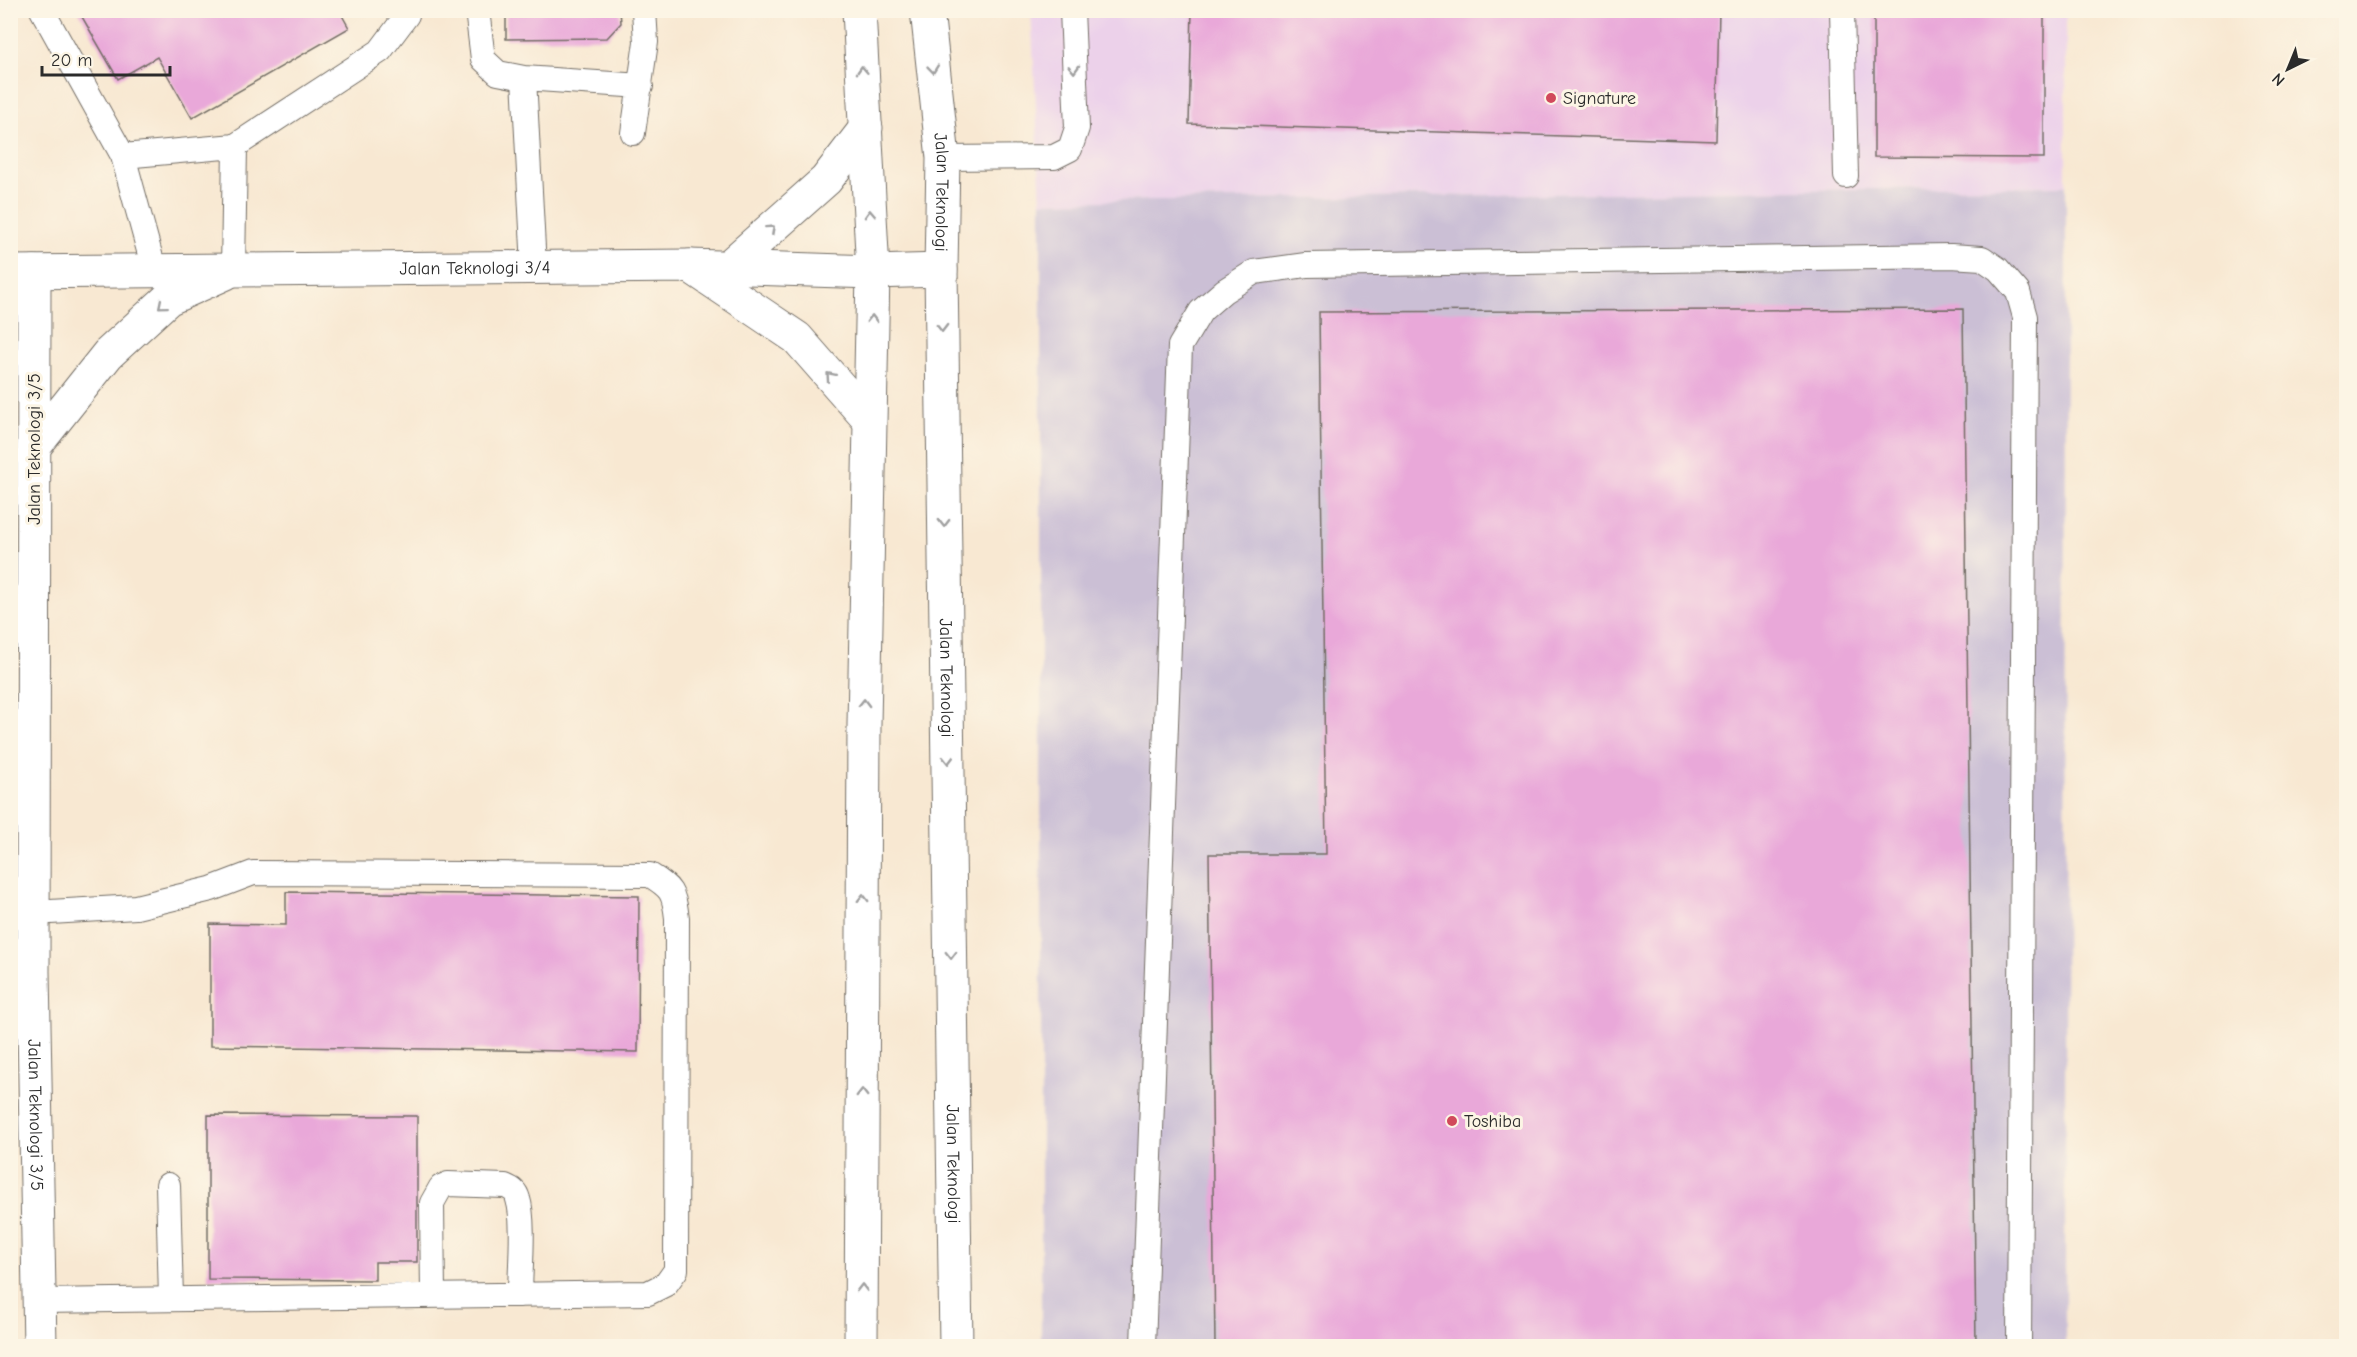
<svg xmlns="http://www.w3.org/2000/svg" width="2357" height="1357" font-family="'Comic Neue',sans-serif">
	<rect width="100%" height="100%" fill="#fcf5e5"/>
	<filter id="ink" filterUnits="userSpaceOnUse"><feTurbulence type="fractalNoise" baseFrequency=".0167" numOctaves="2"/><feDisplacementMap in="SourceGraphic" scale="12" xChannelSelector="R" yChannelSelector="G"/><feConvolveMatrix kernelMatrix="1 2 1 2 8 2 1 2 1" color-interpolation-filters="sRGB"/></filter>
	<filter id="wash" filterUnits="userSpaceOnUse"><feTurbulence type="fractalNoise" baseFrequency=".008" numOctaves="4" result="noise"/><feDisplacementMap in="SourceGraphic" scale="24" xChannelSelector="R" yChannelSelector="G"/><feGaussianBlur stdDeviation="1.35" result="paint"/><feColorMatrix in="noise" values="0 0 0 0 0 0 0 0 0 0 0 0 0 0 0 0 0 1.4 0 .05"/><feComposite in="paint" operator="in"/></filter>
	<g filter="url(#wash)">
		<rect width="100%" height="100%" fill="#f8e8d2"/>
		<path fill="#ecd1ea" d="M1031,11h1035v175l-1025,16z"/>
		<path fill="#cbbfd5" d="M2066,186l-1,1160h-1024v-1144z"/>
		<g id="blocks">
			<path fill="#e9a8d9" d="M78,10h261l10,18 -157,90 -35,-61 -39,22z
				M506,10h114l1,13 -14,15 -101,1z
				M1192,10h527l-3,131 -527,-17z
				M1874,10h170v148l-170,-1z
				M1963,309l13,1037h-761l-6,-492h117l-7,-542z
				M286,892l353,4 -1,156 -428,-6v-122l76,1z
				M208,1115l209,1v146h-42v18l-167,-1z"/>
		</g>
	</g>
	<g filter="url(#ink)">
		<use href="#blocks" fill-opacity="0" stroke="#736d65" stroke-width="1.5"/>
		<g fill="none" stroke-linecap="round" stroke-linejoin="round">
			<defs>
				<path id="service" d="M42,10l81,146 31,113
					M477,10l6,49 15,14 26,5 117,8
					M1842,10l4,166
					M524,78l10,189
					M633,133l13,-91 -2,-32
					M123,156l112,-10 145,-95 27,-36 1,-5
					M943,158l111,-1 16,-8 7,-21 -5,-118
					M233,270l2,-124
					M33,913l103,-6 75,-18 42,-16 397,2c21,13 24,17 27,43l-1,352 -10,14 -18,9 -609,8
					M10,972h23
					M168,1185l3,114
					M433,1296l-1,-93 9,-16 7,-3 57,2c7,3 11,5 13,13 7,22 2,71 2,96
					M1143,1346l37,-1000 21,-35 23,-20 30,-19 52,-7 645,-9 31,2 16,11 20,23 7,25 -6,1029"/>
				<g id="minor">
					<path id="s1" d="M10,272l680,-6 183,6 68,-2"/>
					<path id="s2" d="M34,272l-1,700 7,374"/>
					<path d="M34,447l74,-93 60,-55 58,-26"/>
				</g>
				<g id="tertiary">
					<path d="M859,10l14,262 -9,453 -3,621"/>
					<path id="s3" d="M927,10l16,148 -2,112 15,1076"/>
					<path d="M690,266l107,72 72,82"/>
					<path d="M728,267l98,-87 40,-52"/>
				</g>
			</defs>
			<use href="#service" stroke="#736d65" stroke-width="26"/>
			<use href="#minor" stroke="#736d65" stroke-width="35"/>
			<use href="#tertiary" stroke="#736d65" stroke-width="35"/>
			<use href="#service" stroke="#fff" stroke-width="24"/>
			<use href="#minor" stroke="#fff" stroke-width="33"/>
			<use href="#tertiary" stroke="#fff" stroke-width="33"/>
		</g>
		<defs><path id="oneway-chevron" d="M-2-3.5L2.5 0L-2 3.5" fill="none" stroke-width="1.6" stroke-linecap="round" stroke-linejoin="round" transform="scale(1.5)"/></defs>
		<g stroke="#a0a0a0">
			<use href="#oneway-chevron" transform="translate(933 69) rotate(84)"/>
			<use href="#oneway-chevron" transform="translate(1074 69) rotate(88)"/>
			<use href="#oneway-chevron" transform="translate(862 70) rotate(-93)"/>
			<use href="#oneway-chevron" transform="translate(870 214) rotate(-93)"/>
			<use href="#oneway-chevron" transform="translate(771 229) rotate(-42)"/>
			<use href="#oneway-chevron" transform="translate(162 305) rotate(140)"/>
			<use href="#oneway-chevron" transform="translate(872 319) rotate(-89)"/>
			<use href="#oneway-chevron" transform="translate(942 328) rotate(89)"/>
			<use href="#oneway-chevron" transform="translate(830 376) rotate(-131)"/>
			<use href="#oneway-chevron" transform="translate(944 523) rotate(89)"/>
			<use href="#oneway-chevron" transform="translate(864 703) rotate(-89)"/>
			<use href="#oneway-chevron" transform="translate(948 760) rotate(89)"/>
			<use href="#oneway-chevron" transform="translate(863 898) rotate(-90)"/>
			<use href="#oneway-chevron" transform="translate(951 955) rotate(89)"/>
			<use href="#oneway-chevron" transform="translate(862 1093) rotate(-90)"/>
			<use href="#oneway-chevron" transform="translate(862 1288) rotate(-90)"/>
		</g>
	</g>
	<g fill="#d1495b" stroke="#fcf5e5" stroke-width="2">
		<circle cx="1551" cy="98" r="6"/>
		<circle cx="1452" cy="1121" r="6"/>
	</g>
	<g text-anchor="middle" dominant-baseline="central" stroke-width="6" stroke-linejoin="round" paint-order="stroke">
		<g font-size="18" fill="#2b2b2b" stroke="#fcf5e5" text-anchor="start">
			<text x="1563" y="98">Signature</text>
			<text x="1464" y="1121">Toshiba</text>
		</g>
		<g font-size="18" fill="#2b2b2b" stroke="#fcf5e5">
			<text stroke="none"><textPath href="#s3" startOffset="183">Jalan Teknologi</textPath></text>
			<text stroke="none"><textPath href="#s1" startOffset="465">Jalan Teknologi 3/4</textPath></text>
			<text transform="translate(34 449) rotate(-90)">Jalan Teknologi 3/5</text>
			<text stroke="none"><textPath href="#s3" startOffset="669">Jalan Teknologi</textPath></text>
			<text stroke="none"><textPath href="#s2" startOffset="843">Jalan Teknologi 3/5</textPath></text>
			<text stroke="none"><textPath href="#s3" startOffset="1155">Jalan Teknologi</textPath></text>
		</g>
	</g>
	<rect width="2357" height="1357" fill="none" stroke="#fcf5e5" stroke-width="36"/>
	<g transform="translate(2288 69) rotate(223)" stroke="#fcf5e5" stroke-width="4.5" paint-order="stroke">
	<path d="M0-4.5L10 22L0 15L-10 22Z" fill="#2b2b2b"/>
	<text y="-9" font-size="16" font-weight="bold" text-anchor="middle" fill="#2b2b2b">N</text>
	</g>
	<path d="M42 66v9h128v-9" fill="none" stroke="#2b2b2b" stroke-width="3"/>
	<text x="51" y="66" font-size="18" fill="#2b2b2b" stroke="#fcf5e5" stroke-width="4.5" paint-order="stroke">20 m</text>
</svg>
